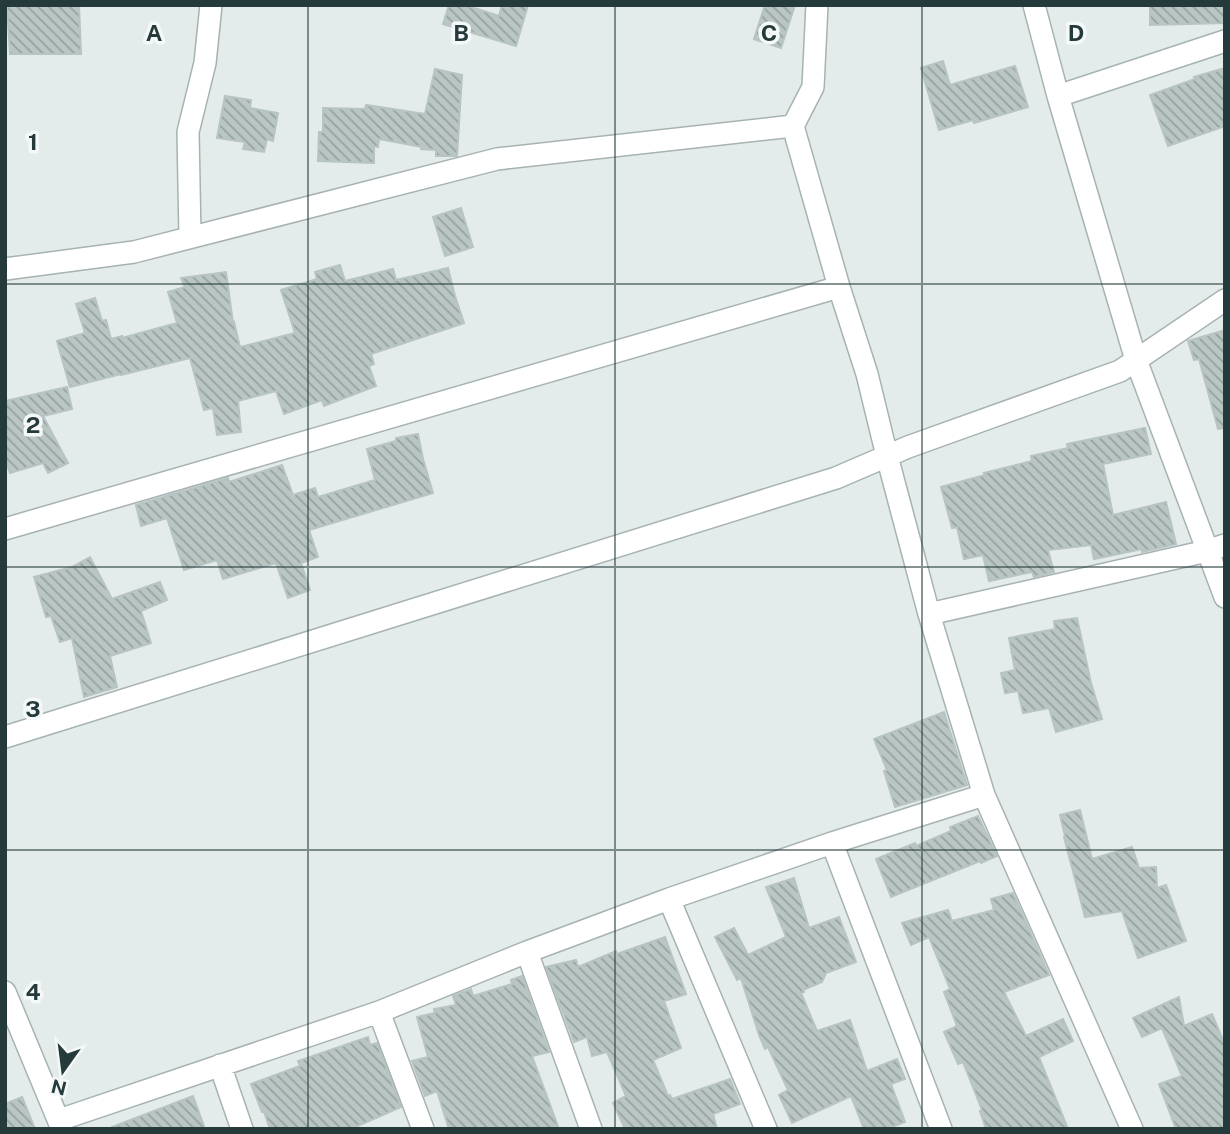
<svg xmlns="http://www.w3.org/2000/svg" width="1230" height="1134" font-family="'Public Sans',sans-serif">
	<defs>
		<pattern id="building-back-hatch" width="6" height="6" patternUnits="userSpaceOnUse" patternTransform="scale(1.75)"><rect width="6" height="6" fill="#b9c6c4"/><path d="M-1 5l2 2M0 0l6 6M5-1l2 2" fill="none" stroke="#96a2a0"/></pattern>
	</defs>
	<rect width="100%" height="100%" fill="#e4ebeb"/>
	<path fill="url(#building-back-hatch)" stroke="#b7c4c3" stroke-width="2" d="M7,5h72l2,49h-71z
		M449,5h16l34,11 3,-11h26l-12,41 -73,-22z
		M765,5h30l-14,43 -27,-9z
		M1150,5h74l1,18 -75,2z
		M943,61l7,24 65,-19 13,41 -54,16 -1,-3 -34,10 -18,-62z
		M1225,68v58l-57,20 -18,-51 45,-16 -1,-2z
		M435,69l27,6 -5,81h-21v-6l-15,-1 1,-2 -43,-8 -1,8 -4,-1v17l-56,-2 1,-29h4v-24l42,1 1,-4 59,9z
		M225,96l26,4 -1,8 28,5 -5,28 -6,-2 -3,13 -21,-3 2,-7 -28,-4z
		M461,208l12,39 -28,9 -12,-39z
		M340,265l5,16 48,-12 3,11 52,-12 7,28 9,27 -93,31 3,10 -5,2 7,20 -52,20 -2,-6 -38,14 -8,-23 -38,10 3,31 -24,3 -4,-27 -9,2 -14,-52 -69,17v-1l-51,13 -13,-46 28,-8 -9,-29 19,-6 7,23 4,-1 5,19 11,-3v2l55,-15 -9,-31 17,-5 -4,-9 45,-6 7,51 1,-1 6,25 55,-14 -14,-43 36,-11 -2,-7z
		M1225,330v98l-7,1 -19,-70 -5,1 -6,-19z
		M67,387l5,22 -29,7 25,47 -20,10 -5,-10 -33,10 -5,-14v-58z
		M1145,428l6,26 -48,10 10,51 53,-13 10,42 -34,8v-3l-48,10 -3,-14 -43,5 6,22 -20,5 -2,-5 -43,9 -6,-26 -19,4 -7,-32 -5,1 -11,-41 44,-12 -1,-2 48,-12 -1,-5 37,-8 -1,-4z
		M418,434l5,25 10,34 -124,37 9,27 -17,6 9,27 -22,8 -12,-35 -53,16 -6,-19 -33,10 -17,-52 -26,8 -5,-21 92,-27 1,4 53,-17 11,30 22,-7 3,9 57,-17 -8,-31 29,-8v-3z
		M90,557l22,42 48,-17 7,18 -26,11 10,32 -41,13 7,31 -33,10 -12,-59 -12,4 -9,-26 -5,1 -12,-40 38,-10z
		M1077,618l14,65 11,36 -46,13 -7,-24 -26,5 -5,-22 -13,2 -4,-20 14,-3 -6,-32 46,-9 -1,-8z
		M944,712l23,73 -72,22 -11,-36 3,-1 -13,-31z
		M1080,810l12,49 40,-12 7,21 17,-1 1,21 9,-3 20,56 -48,17 -16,-47 -37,6 -21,-80 1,-1 -5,-21z
		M978,816l19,40 -16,7 -1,-2 -89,36 -15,-38 39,-16 1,3 35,-15 -1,-4z
		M794,878l15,50 30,-11 17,45 -30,11 -4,9 -19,8 1,2 -3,1 16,38 33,-11 17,51 30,-12 8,20 -14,5 14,38 -18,7h-23l-13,-33 -59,27 -13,-28 9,-5 -20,-43 -3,2 -6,-14 -18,-57 -4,2 -22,-43 19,-9 14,27 38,-18 -20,-50z
		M1013,893l36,82 -45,17 22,44 37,-17 10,22 -34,16 29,72h-82l-6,-18 2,-1 -19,-48 -5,2 -14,-32 13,-6 -13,-34 6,-3 -21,-52 -18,8 -9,-22 46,-13 4,11 42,-11 -3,-11z
		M665,937l21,57 -22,7 17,47 -28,12 15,36 2,-1 2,4 58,-20 10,25 -27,10 4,15h-92l-12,-26 13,-7 -19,-44 -15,4 -5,-19 -13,5 -28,-75 30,-7 2,7 38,-16 1,3z
		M522,976l27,76 -17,4 27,73h-110l-12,-38 -12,5 -13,-35 16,-4 -11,-40 18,-4 -1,-4 22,-4 -3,-9 18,-7 2,7 39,-12 -1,-4z
		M1179,997l5,29 28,-12 13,31v84h-49l-17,-45 23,-8 -20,-48 -20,9 -9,-19z
		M368,1037l2,8 7,-2 24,64 -50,22h-81l-6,-17h-2l-11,-28 49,-18 -2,-5z
		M193,1096l12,33h-92l-1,-2z
		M22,1097l13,32h-26l-4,-10v-15z"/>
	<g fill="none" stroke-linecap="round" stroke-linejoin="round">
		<defs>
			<path id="street" d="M817,5l-4,82 -20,39 46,161 28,87 20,82 42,158 55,181 148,334
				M1034,5l24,91 78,264 89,237
				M1058,96l167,-55
				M190,237l-2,-105 17,-69 6,-58
				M5,269l129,-17 363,-93 296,-33
				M5,529l834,-242
				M929,614l278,-63 18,-6
				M5,737l831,-259 72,-31 212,-76 105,-71
				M832,843l109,286
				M669,899l97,230
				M527,952l64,177
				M5,992l57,137
				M379,1012l44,117
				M220,1065l22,64
				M59,1120l320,-108 148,-60 142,-53 163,-56 152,-48"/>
		</defs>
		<use href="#street" stroke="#a7b2b3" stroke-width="24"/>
		<use href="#street" stroke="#fff" stroke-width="21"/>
	</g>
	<path fill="none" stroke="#253a3b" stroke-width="2" stroke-opacity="0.55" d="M308,5v1124M615,5v1124M922,5v1124M5,284h1220M5,567h1220M5,850h1220"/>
	<g font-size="23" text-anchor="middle" font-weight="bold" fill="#253a3b" stroke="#f4f8f8" stroke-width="7" stroke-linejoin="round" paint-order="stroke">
		<text x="154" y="41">A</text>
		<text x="461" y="41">B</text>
		<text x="769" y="41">C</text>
		<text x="1076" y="41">D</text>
		<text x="33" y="150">1</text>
		<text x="33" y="433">2</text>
		<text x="33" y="717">3</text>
		<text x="33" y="1000">4</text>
	</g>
	<rect width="1230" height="1134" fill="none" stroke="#253a3b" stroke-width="14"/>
	<g transform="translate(63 1071) rotate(194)" stroke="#f4f8f8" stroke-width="5" paint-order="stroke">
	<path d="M0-5L12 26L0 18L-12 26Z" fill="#253a3b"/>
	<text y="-10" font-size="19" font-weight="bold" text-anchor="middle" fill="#253a3b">N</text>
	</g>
</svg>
